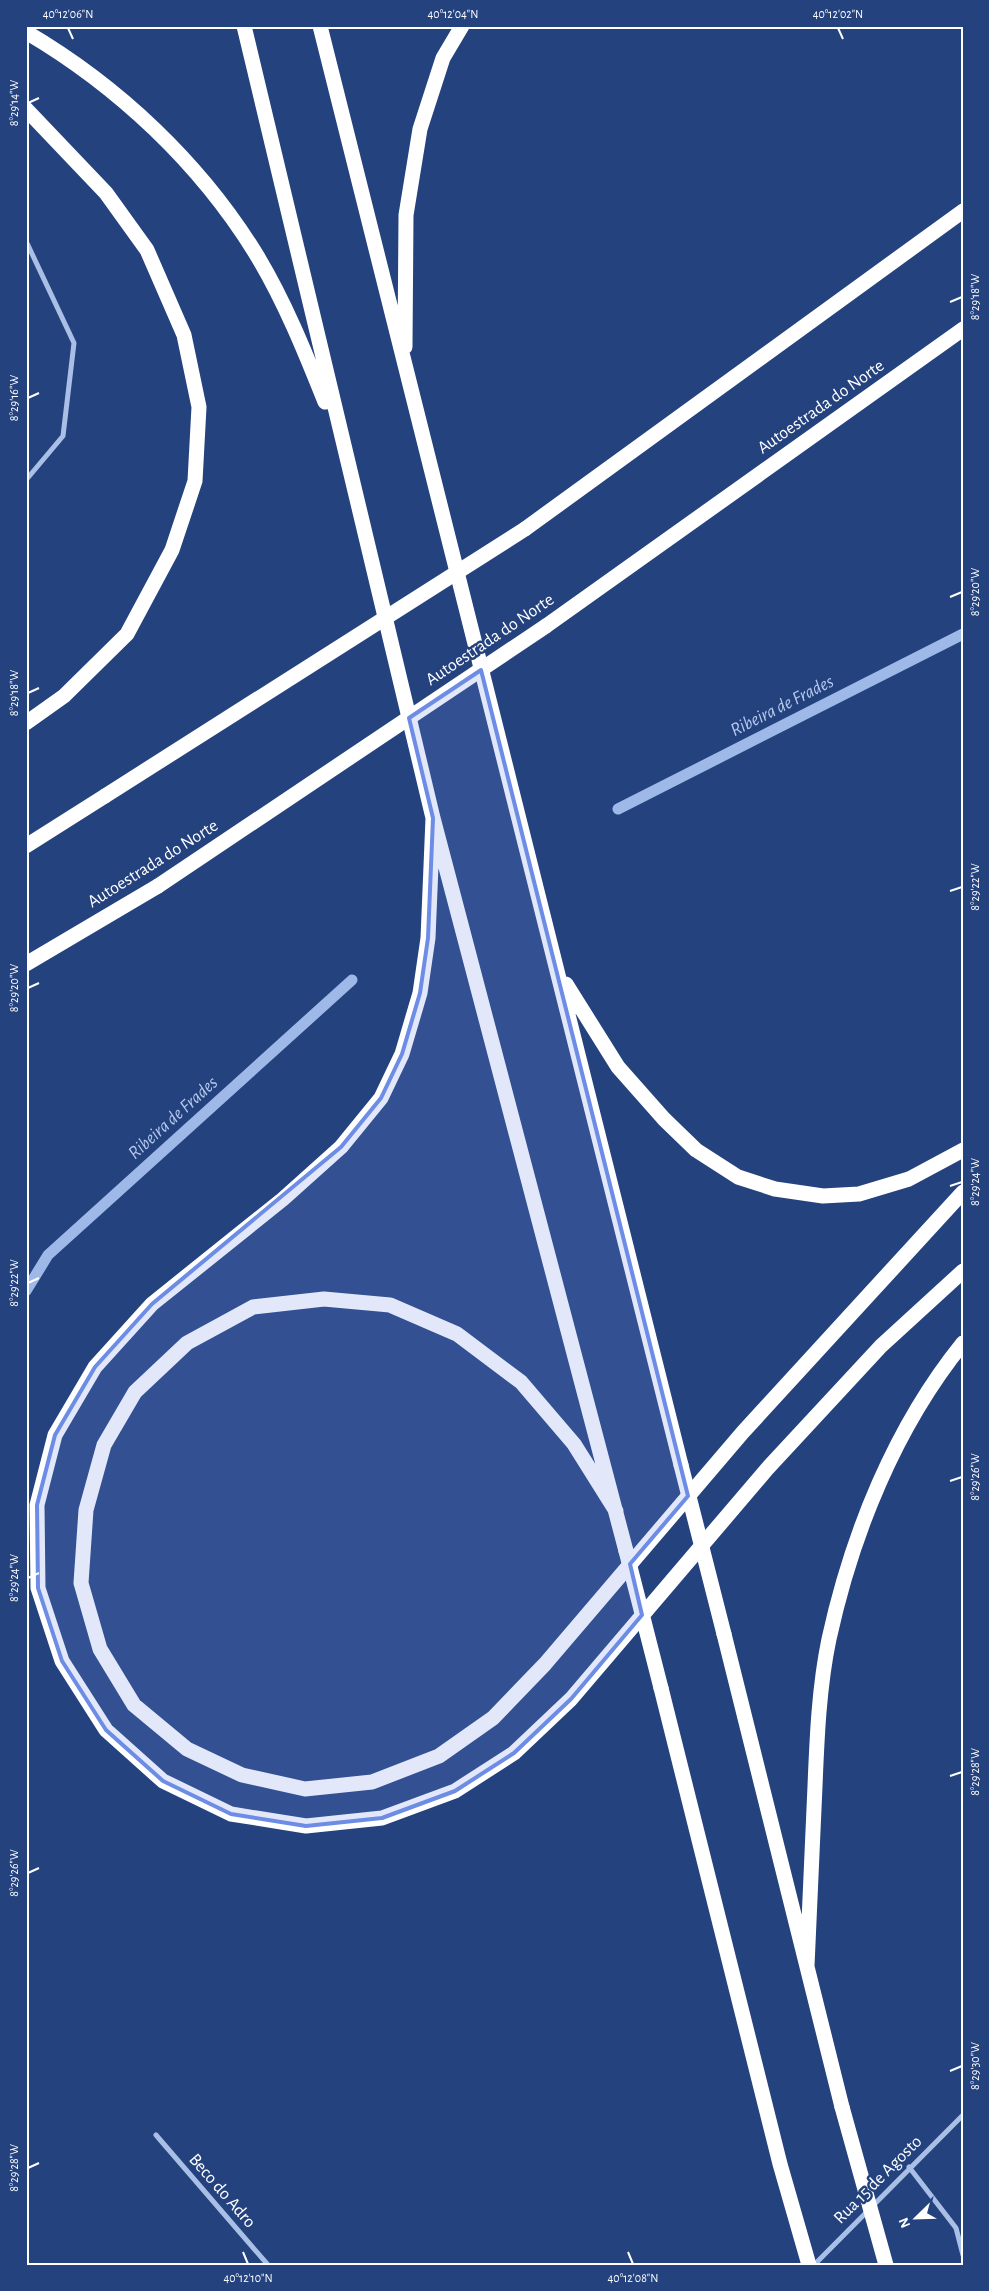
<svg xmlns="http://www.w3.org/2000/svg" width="989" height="2291" font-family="'Alegreya Sans',sans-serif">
	<rect width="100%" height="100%" fill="#24427e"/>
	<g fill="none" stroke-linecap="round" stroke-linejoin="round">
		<path stroke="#9eb8e7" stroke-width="11" d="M618,809l345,-175
			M26,1291l22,-36 304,-275"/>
		<path stroke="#aabfe6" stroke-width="5" d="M26,241l48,102 -11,93 -37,44
			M156,2135l112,130
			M909,2167l47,61 7,27
			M814,2265l149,-150"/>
		<path stroke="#fff" stroke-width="15" d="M244,26l189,792 193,733
			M320,26l361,1439
			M26,32c92,54 174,131 230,222 28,46 49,98 69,148
			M26,109l80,84 41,57 37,85 15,72 -4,74 -23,69 -45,84 -63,62 -38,27
			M405,347l1,-132 14,-86 23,-71 19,-32
			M525,529l438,-318
			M546,626l417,-297
			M433,818l-5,120 -8,55 -18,61 -21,44 -40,49 -58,52 -131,105 -57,63 -40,68 -18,70 1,83 24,73 44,69 57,51 68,33 75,12 76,-8 73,-27 59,-38 57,-54 196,-230 114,-123 82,-75
			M26,846l79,-50
			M26,964l132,-78
			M566,984l52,83 46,52 32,31 42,27 37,12 48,7 36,-2 50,-15 54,-29
			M616,1511l-42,-67 -53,-62 -64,-48 -67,-29 -66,-6 -71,8 -66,36 -52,49 -31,53 -18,65 -5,73 19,66 34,56 53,44 55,26 63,14 67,-7 67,-26 54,-38 52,-54 198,-232 220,-240
			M724,1634l118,473
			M661,1688l119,476 29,101
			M807,1966c3,-60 5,-120 8,-180 2,-49 4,-99 14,-147 23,-105 66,-212 134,-296"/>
		<path stroke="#fff" stroke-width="15" d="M105,796l420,-267
			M158,886l388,-260
			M681,1465l43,169
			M626,1551l35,137
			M842,2107l44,158"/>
	</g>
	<path fill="#6c8ce6" fill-opacity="0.2" stroke="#6c8ce6" stroke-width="4" stroke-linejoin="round" d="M481,670l207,826 -58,68 12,51 -71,84 -57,54 -59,38 -73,27 -76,8 -75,-12 -68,-33 -57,-51 -44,-69 -24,-73 -1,-83 18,-70 40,-68 57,-63 189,-157 40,-49 21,-44 18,-61 8,-55 5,-120 -24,-100z"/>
	<path fill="none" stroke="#fff" stroke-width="2" d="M68,28l5,11M453,28l5,11M838,28l5,11M28,103l11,-5M950,302l12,-5M28,398l11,-5M950,597l12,-5M28,693l11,-5M950,891l12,-4M28,988l11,-5M950,1186l12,-4M28,1283l11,-5M950,1481l12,-4M28,1578l11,-5M950,1776l12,-4M28,1873l11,-5M950,2071l12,-5M28,2168l11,-5M243,2252l5,12M628,2252l5,12"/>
	<g text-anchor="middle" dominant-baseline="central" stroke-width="5" stroke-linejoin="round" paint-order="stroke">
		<g font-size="18" fill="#fff" stroke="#24427e">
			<text transform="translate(821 407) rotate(-35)">Autoestrada do Norte</text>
			<text transform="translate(490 640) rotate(-34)">Autoestrada do Norte</text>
			<text transform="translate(153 864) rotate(-32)">Autoestrada do Norte</text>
			<text transform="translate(878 2180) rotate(-45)">Rua 15 de Agosto</text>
			<text transform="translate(222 2191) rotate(49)">Beco do Adro</text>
		</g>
		<g font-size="19" font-style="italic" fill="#b5c9ee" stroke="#24427e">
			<text transform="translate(782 706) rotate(-27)">Ribeira de Frades</text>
			<text transform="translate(173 1118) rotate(-42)">Ribeira de Frades</text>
		</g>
	</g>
	<rect width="989" height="2291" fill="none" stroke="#24427e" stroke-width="55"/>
	<g transform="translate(916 2218) rotate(247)" stroke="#24427e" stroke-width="4" paint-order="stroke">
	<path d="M0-4L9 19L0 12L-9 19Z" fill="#ffffff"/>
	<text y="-8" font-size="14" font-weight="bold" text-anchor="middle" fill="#ffffff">N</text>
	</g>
	<rect x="28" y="28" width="934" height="2236" fill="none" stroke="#fff" stroke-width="2"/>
	<g font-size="12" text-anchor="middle" fill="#fff">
		<text x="68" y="18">40°12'06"N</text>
		<text x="453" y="18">40°12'04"N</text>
		<text x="838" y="18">40°12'02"N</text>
		<text transform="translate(14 103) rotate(-90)" y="4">8°29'14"W</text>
		<text transform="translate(975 297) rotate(-90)" y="4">8°29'18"W</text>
		<text transform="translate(14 398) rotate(-90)" y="4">8°29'16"W</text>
		<text transform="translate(975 592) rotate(-90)" y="4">8°29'20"W</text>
		<text transform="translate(14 693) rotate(-90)" y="4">8°29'18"W</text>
		<text transform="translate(975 887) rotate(-90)" y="4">8°29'22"W</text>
		<text transform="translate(14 988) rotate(-90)" y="4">8°29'20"W</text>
		<text transform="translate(975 1182) rotate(-90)" y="4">8°29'24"W</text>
		<text transform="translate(14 1283) rotate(-90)" y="4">8°29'22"W</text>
		<text transform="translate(975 1477) rotate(-90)" y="4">8°29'26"W</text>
		<text transform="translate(14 1578) rotate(-90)" y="4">8°29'24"W</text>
		<text transform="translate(975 1772) rotate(-90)" y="4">8°29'28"W</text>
		<text transform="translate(14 1873) rotate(-90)" y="4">8°29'26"W</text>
		<text transform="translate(975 2066) rotate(-90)" y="4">8°29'30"W</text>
		<text transform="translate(14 2168) rotate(-90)" y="4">8°29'28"W</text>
		<text x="248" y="2282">40°12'10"N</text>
		<text x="633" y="2282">40°12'08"N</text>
	</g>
</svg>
